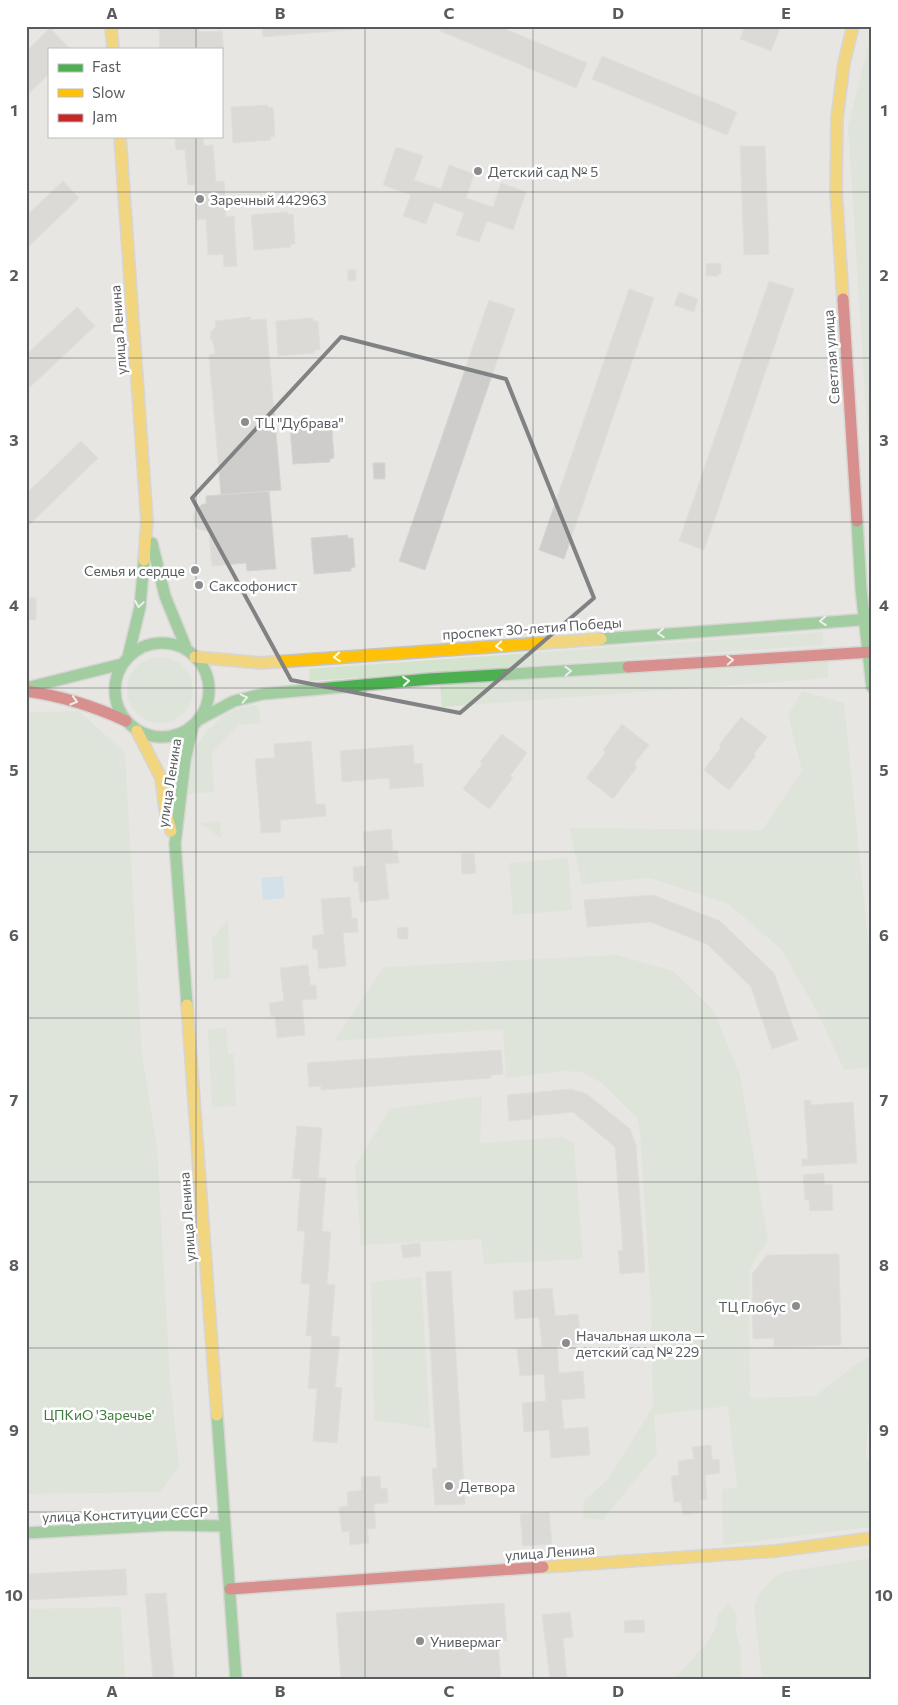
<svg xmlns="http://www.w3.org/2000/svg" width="898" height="1705" font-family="Commissioner,sans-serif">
	<rect width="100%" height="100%" fill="#e8e6e2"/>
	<path fill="#d3e3ce" d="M872,31v473l-24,-378z
		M823,632v13l-513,36 -1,-12z
		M127 690a33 33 0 1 1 66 0a33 33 0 1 1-66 0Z
		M828,659v19l-386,29 -2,-22z
		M802,691l42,12 28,276v88l-28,3 -26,-57 -37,-64 -54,-46 -77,-25 -68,6 -13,-56 193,2 40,-59 -14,-56z
		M258,705l3,18 -22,2 -27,28 2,39 -28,2 9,-47 12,-16 16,-15 17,-8z
		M79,711l46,42 17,302 15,92 13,232 9,87 -19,26 -134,2v-782z
		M220,821l1,17 -21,-15z
		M568,858l4,52 -59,5 -4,-52z
		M228,921l2,57 -16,2 -2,-42z
		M617,955l56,16 40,39 27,65 28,165 -18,28 -1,47 1,83 65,-2 40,-31 17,-10v61l-4,7 -2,31 6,15v58l-149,18 -1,-56 15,-2 -9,-81 -74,9 3,38 -54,67 -20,-2 1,-17 24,-22 45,-72 -2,-103 -11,-174 -3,-12 -35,-35 -21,-11 -18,-1 -57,7 -3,-49 -169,12 50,-74z
		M226,1028l2,26h6l2,52 -24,1 -4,-78z
		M482,1096l-2,47 84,-6 10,7 9,115 -99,5 -3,-25 -120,6 -6,-79 35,-57z
		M421,1277l9,151 -56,-8 -3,-138z
		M872,1558v121h-110l-8,-73 6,-13 14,-16 10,-5z
		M728,1604l9,10 -1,17 5,19v29h-70l10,-7 29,-33 6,-13 2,-12z
		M121,1607l4,72h-99v-70z"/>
	<path fill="#b8def0" d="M283,876l2,22 -22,2 -2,-22z"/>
	<path fill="#cfcdcb" stroke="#d7d5d2" d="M262,26h108v2l-107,9z
		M442,26h56l89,37 -11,25 -136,-57z
		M745,26h36l-10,25 -31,-12z
		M198,27l1,5 23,-1 2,25h-3v-7h-61l-1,-20z
		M50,28l20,21h-21v25l-23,22v-44z
		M602,56l135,56 -10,23 -135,-56z
		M268,105v3l5,-1 2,29 -5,1 1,3 -38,3 -2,-36z
		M175,136h28l1,10 9,-1 3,37 8,-1 2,36 8,-1 3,50 -13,1 -1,-13 -15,1 -2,-36 -9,1 -2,-35h-7l-3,-35h-9z
		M740,146h25l4,108 -25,1z
		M396,147l27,9 -9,24 27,9 8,-24 25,9 -8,24 27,9 8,-24 25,9 -13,38 -26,-9 -8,21 -23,-7 8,-22 -30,-11 -8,22 -23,-8 8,-21 -28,-10z
		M63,181l16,17 -53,51v-33z
		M288,212v3l5,-1 2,30h-5l1,3 -37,3 -3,-35z
		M721,263v11h-3v2h-12v-12z
		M348,270h8v10l-8,1z
		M769,281l25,8 -90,261 -25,-9z
		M629,289l25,9 -90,261 -25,-9z
		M679,292l19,7 -4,13 -20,-7z
		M489,300l26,9 -90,261 -26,-9z
		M77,307l18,19 -69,65v-36z
		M251,317v3l15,-1 15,171 -60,5 -12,-140 6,-1 -1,-9 -4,-8 1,-5 5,-6 -1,-5z
		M313,318v3h5l2,29h-5v3l-37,3 -2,-35z
		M327,426l1,3h4l2,29 -4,1v3l-37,2 -3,-35z
		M81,441l17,17 -72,70v-34z
		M373,463h12v16h-11z
		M269,491l7,78 -29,2 -1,-8 -34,3 -3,-34 -11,-3 -3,-3 -2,-9 3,-8 7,-5h3v-8z
		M348,535v3h5l2,29 -4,1v3l-37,3 -3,-36z
		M26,598h10v22h-10z
		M741,717l26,20 -13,17 2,2 -27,34 -25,-20 17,-23 -2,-2z
		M622,724l27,21 -15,19 3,3 -24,32 -27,-21 20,-26 -3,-2z
		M502,734l25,19 -17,23 3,2 -24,31 -26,-20 19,-25 -2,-2z
		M311,741l5,63h9l1,12 -46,4 1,12 -20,1 -6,-74 20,-1 -1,-14z
		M413,745l1,19 8,-1 2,23 -34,3 -1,-11 -47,4 -2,-31z
		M391,829l2,22 4,-1 2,13 -14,1 4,35 -29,3 -2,-21 -4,1 -1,-15 13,-1 -3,-34z
		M474,853l2,20 -14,1 -1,-20z
		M653,895l67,26 54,52 24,67 -26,9 -21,-62 -44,-43 -57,-22 -63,5 -3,-27z
		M350,897l2,21h5l1,14 -15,1 3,33 -27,3 -2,-20h-4l-1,-13 12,-2 -3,-35z
		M408,927v12h-10l-1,-11z
		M308,965l2,20h6l1,14 -15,1 3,35 -28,3 -2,-22 -4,1 -2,-14 15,-2 -4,-33z
		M501,1050l2,24 -12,1v3l-170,12v-4l-12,1 -2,-24z
		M571,1089l16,5 43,35 6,16 9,127 -25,2 -2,-23 5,-1 -8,-103 -42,-35 -42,4 1,3 -23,2 -2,-26z
		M811,1100v5l42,-3 4,61 -55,3v-7h6l-4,-58z
		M297,1126l25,2 -4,50h8l-4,53 9,1 -4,52 8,1 -4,51 9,1 -5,50 7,1 -5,55 -24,-2 4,-52 -9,-1 4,-52h-6l4,-52 -9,-1 4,-52h-8l4,-52 -9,-1z
		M824,1173v12l8,-1 1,26 -23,1 -1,-11h-4l-2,-25z
		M420,1243l1,13 -18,2 -2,-13z
		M839,1254l2,91 -67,2v-9l-21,1 -1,-65 15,-19z
		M451,1271l14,233 -30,1 -3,-37h5l-11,-196z
		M552,1288l3,28 23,-2 3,30 -24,2 2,27 24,-2 2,27 -24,2 3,29 24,-2 2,28 -39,3 -2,-28 -25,2 -2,-29 24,-2 -2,-27 -24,2 -3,-27 25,-2 -3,-30 -24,2 -2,-28z
		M711,1445l1,15 7,-1 1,14 -15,2 2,24 -7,1 1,13 -18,2 -2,-13h-7l-3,-26 8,-1 -1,-14 16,-2 -2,-12z
		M380,1476l1,13 6,-1 1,15 -14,1 2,24 -9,1 2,14 -19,2 -1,-14 -7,1 -3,-25 9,-1 -1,-14 15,-2 -1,-13z
		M549,1512l3,32 -29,2 -3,-32z
		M126,1569l1,26 -101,5v-26z
		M166,1593l8,86h-21l-8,-85z
		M504,1603l3,38h-9l3,38h-160l-5,-66z
		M570,1612l3,25 -10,1 4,41h-17l-8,-64z
		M644,1620l1,12 -20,1 -1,-12z"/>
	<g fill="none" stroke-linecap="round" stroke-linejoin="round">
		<defs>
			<path id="fast" d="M857,521l4,68 11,98
				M152,543l13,53 22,54
				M601,639l271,-20
				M115 690a47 47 0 1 1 94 0a47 47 0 1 1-94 0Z
				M128,657l12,-50 4,-47
				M30,687l92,-23
				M200,719l34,-18 29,-7 167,-15 198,-12
				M187,1005l-12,-161 10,-84 8,-34
				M217,1415l19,264
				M26,1533l143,-8 56,1"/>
			<path id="slow" d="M111,26l2,23
				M120,136l27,385 -3,39
				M843,299l-7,-108 1,-73 7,-55 9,-37
				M195,657l66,6 340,-24
				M137,731l24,47 4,31 6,22
				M187,1005l30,410
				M543,1567l233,-16 96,-13"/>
			<path id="jam" d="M843,299l14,222
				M628,667l244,-15
				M26,691c35,5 68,15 100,30
				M230,1589l313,-22"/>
		</defs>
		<use href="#fast" stroke="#c3c3c3" stroke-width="14"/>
		<use href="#slow" stroke="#c3c3c3" stroke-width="14"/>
		<use href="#jam" stroke="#c3c3c3" stroke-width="14"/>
		<use href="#fast" stroke="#4caf50" stroke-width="11"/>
		<use href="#slow" stroke="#ffc107" stroke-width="11"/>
		<use href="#jam" stroke="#c62828" stroke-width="11"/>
	</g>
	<defs><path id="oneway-chevron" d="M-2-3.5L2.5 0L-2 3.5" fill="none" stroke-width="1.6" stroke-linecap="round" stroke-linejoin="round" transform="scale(1.25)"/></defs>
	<g stroke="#f6fbf6">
		<use href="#oneway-chevron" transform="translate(139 604) rotate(99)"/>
		<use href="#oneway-chevron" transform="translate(823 621) rotate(176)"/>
		<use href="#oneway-chevron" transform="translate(661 633) rotate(176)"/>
		<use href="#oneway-chevron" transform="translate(499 646) rotate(176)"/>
		<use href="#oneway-chevron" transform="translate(337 657) rotate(176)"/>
		<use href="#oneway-chevron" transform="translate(730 660) rotate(-4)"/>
		<use href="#oneway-chevron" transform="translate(568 671) rotate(-3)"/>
		<use href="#oneway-chevron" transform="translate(406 681) rotate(-5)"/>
		<use href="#oneway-chevron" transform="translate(244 698) rotate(-13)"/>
		<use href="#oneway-chevron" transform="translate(74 701) rotate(17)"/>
	</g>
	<path d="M0 0H898V1705H0ZM341,337l165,42 88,219 -134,115 -169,-33 -99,-182z" fill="#e8e6e2" fill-opacity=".55" fill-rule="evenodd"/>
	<path fill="none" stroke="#818284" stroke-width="4" stroke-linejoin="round" d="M341,337l165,42 88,219 -134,115 -169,-33 -99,-182z"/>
	<path fill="none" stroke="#595c5f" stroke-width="1" stroke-opacity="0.55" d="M196,26v23M365,26v1653M533,26v1653M702,26v1653M196,136v1543M26,192h846M26,358h846M26,522h846M26,688h846M26,852h846M26,1018h846M26,1182h846M26,1348h846M26,1512h846"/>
	<g fill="#8b8c8d" stroke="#fff" stroke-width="2">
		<circle cx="478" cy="171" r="5"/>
		<circle cx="200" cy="199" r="5"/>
		<circle cx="245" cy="422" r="5"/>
		<circle cx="195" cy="570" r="5"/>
		<circle cx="199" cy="585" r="5"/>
		<circle cx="796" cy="1306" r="5"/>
		<circle cx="566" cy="1343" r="5"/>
		<circle cx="449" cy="1486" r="5"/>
		<circle cx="420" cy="1641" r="5"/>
	</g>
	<g text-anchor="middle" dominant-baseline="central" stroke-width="5" stroke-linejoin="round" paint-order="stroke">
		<g font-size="14" fill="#595c5f" stroke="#fff" text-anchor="start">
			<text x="488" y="171">Детский сад № 5</text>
			<text x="210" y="199">Заречный 442963</text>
			<text x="255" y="422">ТЦ "Дубрава"</text>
			<text x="185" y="570" text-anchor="end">Семья и сердце</text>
			<text x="209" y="585">Саксофонист</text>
			<text x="786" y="1306" text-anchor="end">ТЦ Глобус</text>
			<text x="576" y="1335">Начальная школа —<tspan x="576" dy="16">детский сад № 229</tspan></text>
			<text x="459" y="1486">Детвора</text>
			<text x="430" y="1641">Универмаг</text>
		</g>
		<g font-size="14" fill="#595c5f" stroke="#fff">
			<text transform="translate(118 330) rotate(-94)">улица Ленина</text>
			<text transform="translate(831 357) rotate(-94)">Светлая улица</text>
			<text transform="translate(532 628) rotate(-4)">проспект 30-летия Победы</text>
			<text transform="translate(169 783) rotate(-81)">улица Ленина</text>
			<text transform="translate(187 1217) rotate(-94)">улица Ленина</text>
			<text transform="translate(125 1514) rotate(-2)">улица Конституции СССР</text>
			<text transform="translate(550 1552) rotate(-4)">улица Ленина</text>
		</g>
		<g font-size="14" fill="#3e7c3b" stroke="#fff">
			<text x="99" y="1414">ЦПКиО 'Заречье'</text>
		</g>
	</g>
	<rect width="898" height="1705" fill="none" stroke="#ffffff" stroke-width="55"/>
	<rect x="48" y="48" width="175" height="90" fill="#ffffff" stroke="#bdbebf"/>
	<rect x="58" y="64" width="25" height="8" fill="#4caf50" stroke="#bdbebf"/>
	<text x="92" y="72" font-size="15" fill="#595c5f">Fast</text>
	<rect x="58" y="89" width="25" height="8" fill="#ffc107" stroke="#bdbebf"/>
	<text x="92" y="98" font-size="15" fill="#595c5f">Slow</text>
	<rect x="58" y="114" width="25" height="8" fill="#c62828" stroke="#bdbebf"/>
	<text x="92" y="122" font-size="15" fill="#595c5f">Jam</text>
	<rect x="28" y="28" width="842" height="1650" fill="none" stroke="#595c5f" stroke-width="2"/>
	<g font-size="16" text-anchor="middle" font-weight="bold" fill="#595c5f">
		<text x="112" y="19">A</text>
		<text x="280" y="19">B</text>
		<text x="449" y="19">C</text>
		<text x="618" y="19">D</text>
		<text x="786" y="19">E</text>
		<text x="14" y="116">1</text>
		<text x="884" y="116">1</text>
		<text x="14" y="281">2</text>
		<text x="884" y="281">2</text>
		<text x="14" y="446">3</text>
		<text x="884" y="446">3</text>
		<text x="14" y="611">4</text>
		<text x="884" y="611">4</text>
		<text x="14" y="776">5</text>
		<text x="884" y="776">5</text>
		<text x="14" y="941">6</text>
		<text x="884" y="941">6</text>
		<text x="14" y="1106">7</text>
		<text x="884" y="1106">7</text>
		<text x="14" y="1271">8</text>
		<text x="884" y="1271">8</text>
		<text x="14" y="1436">9</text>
		<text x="884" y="1436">9</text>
		<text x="14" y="1601">10</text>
		<text x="884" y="1601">10</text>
		<text x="112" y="1697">A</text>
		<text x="280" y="1697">B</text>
		<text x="449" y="1697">C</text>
		<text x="618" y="1697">D</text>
		<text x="786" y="1697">E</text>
	</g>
</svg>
